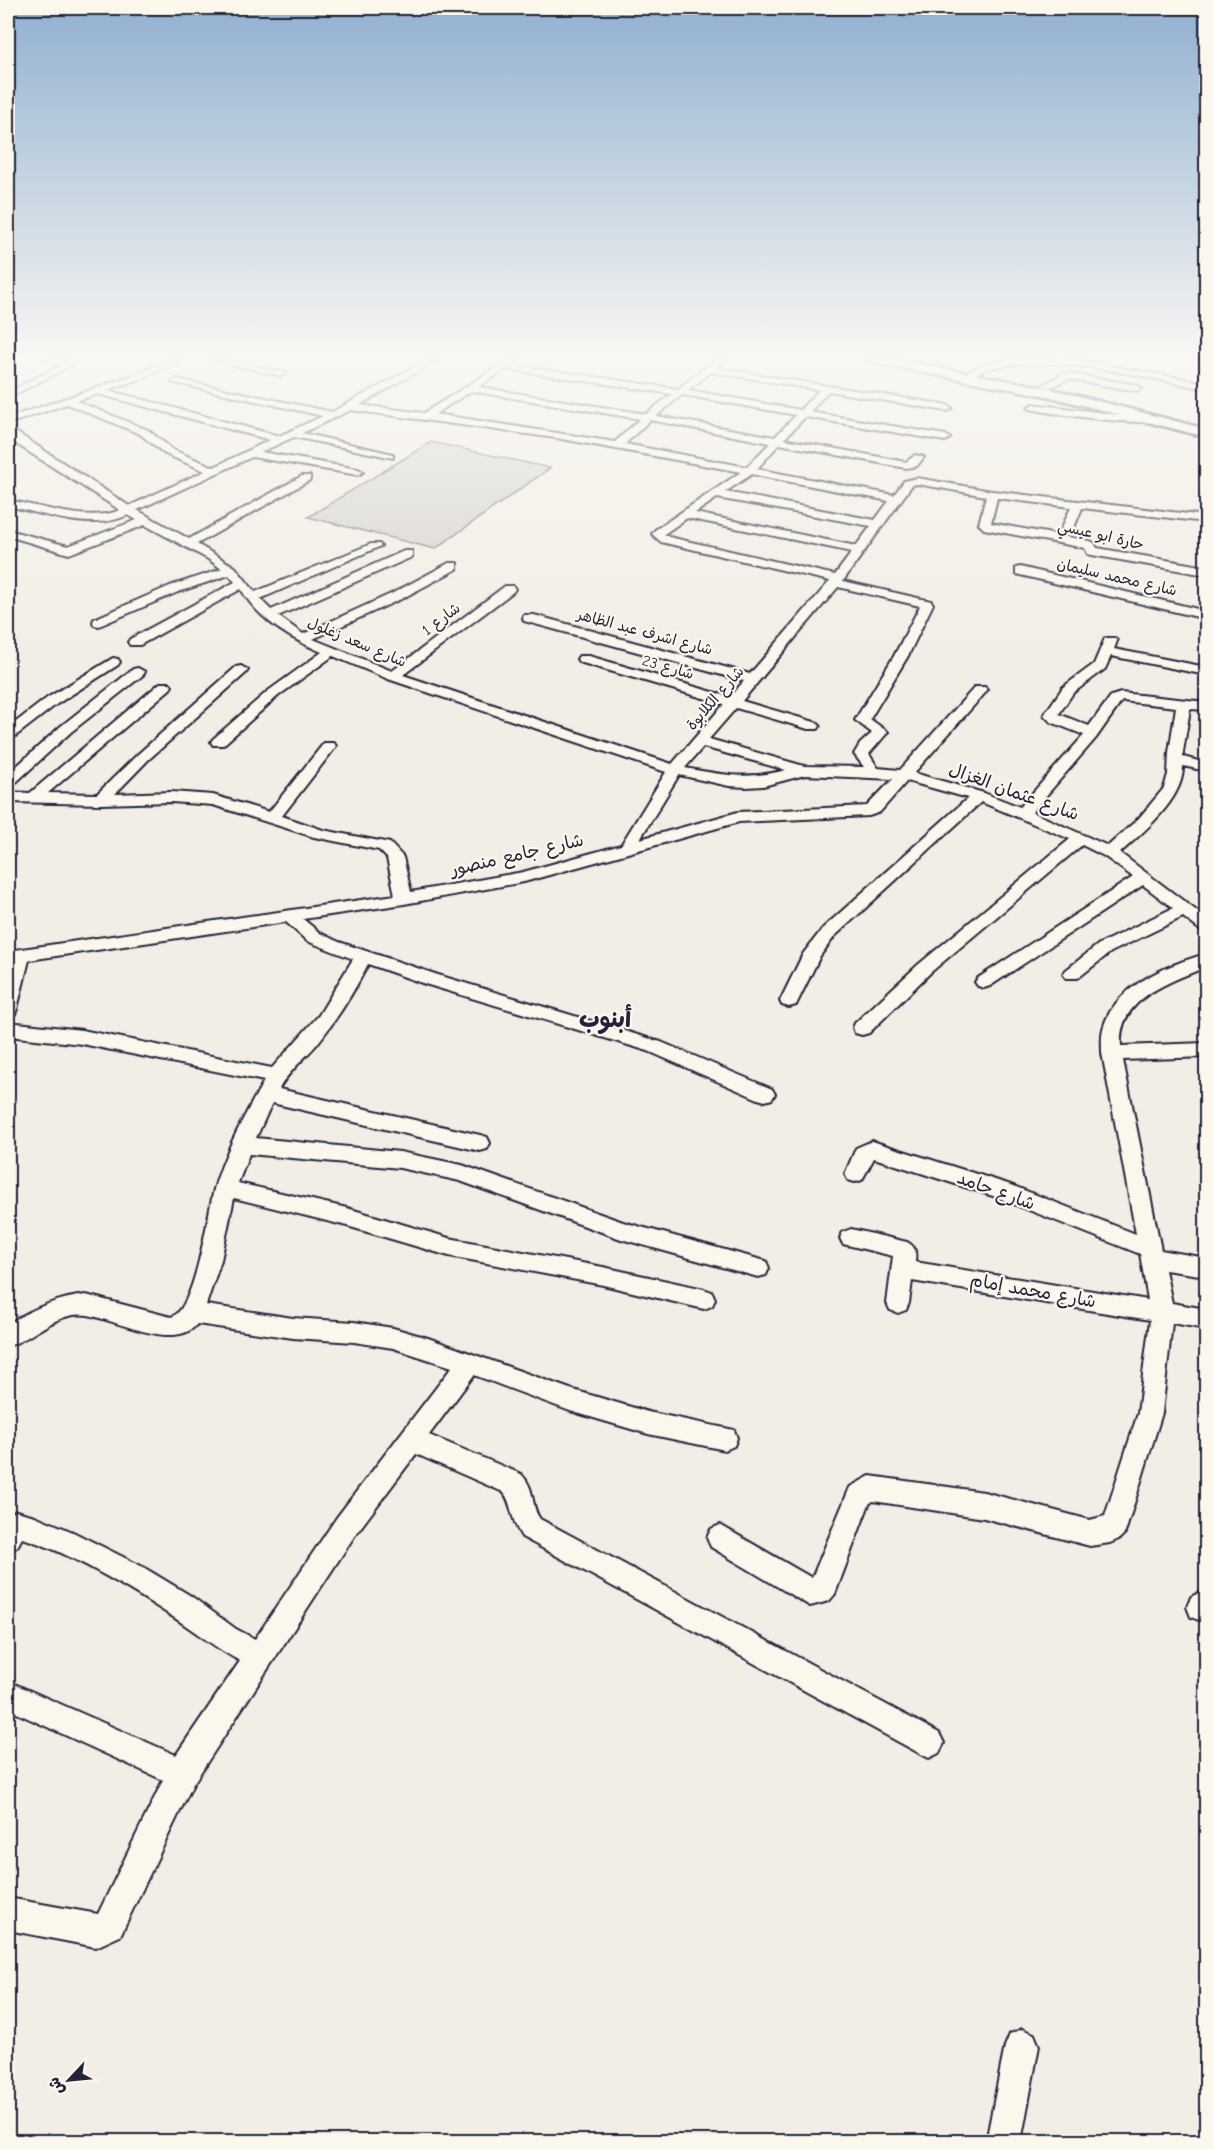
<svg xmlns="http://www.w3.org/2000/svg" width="1214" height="2149" font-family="'Comic Neue','Playpen Sans Arabic',sans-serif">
	<rect width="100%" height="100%" fill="#f2eee5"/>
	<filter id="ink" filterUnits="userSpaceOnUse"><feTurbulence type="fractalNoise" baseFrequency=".0167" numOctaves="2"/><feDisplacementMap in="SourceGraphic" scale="12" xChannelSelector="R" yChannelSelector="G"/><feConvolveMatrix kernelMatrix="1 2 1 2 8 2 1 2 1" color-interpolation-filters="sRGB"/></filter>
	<g filter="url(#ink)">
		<path fill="#d4d1cc" stroke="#7b7a84" stroke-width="1.5" d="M431,442l119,26 -115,81 -127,-32z"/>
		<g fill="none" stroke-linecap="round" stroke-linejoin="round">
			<defs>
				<path id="minor" d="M46,359h14l14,5 -66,34v-6l53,-27z
					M172,359h11l-40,19 -36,12 172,46 44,-20 -152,-34 5,-3 156,33 97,-53h10l-79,46 64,8 86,-54h10l-7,6 165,24 38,-30h5l3,2 -8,7 231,37 5,3 -5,3 -119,-20 -18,21 135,23 5,3 -5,3 -140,-24 -21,22 122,23 9,-7 9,2 -7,9 -11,2 -127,-24 -22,25 137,26 10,-14 13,-3 75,13 214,25v6l-124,-14 -9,22 -6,3 -6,-3 10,-23 -74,-9 -6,25 99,18 4,2 3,5 109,19v8l-114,-20 -4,-1 -3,-6 -101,-19 -5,-5 7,-28 -69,-12 -5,1 -69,96 88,20 2,3 -25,52 -38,63 18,13 -19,22 9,14 22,2 75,-83h10l2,3 -2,3 -71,80 70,20 36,14 64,-72 -33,-13 -7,-7 19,-28 31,-23 11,-26h10l2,3 -3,8 92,18v8l-95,-19 -6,13 -32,24 -14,21 30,12 22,-30 10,-3 85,9v8l-16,-1 -7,43v5l23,6v8l-23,-5c1,33 -40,66 -63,87l86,65v13l-6,-1 -17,-13 -72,35 -33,26h-12l-3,-4 3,-4 33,-26 74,-36 -30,-23 -153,101 -6,2 -6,-2 -3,-4 3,-4 155,-101 -29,-21 -22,-11 -151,127 -62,61 -7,2 -7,-2 -2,-5 2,-5 64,-59 151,-125 -89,-37 -146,134 -15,20 -24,49 -7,2 -7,-2 -2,-4 23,-47 20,-26 145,-130 -61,-17 -27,31 -11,4 -130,6 -215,60 -120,22 -101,15 17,14 19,9 99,33 223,67 111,47 3,5 -3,5 -7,2 -7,-2 -110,-48 -223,-67 -57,-20c-14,28 -31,55 -51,80 -13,15 -31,30 -38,45l201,46 7,2 3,6 -3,6 -7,2 -208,-48 -16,35 144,14 62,13 161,57 135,37 8,2 3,7 -3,7 -8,2 -137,-38 -161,-58 -60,-13 -151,-14 -11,29 109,25 102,30 154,29 101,22 8,3 3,7 -3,7 -8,3 -101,-24 -154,-29 -102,-30 -113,-28 -13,62 -15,45 87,13 61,4 39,6 35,10 142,51 78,23 86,18 3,8 -3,8 -9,4 -77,-16 -78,-23 -96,-36 -45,60 92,39c15,15 9,31 19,45l399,214 5,10 -5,10 -10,5 -10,-5 -397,-216c-11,-15 -10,-36 -19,-45l-87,-38 -61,81 -162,249 -73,152 -24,11 -88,-17v-32l90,16 65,-134 -155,-71v-28l168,74 64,-94c-25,-13 -46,-31 -70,-46 -40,-26 -102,-64 -148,-77l-5,9 -9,4v-36l8,-4 19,5 38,16 70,35 48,29 45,33 19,10 82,-122 115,-150 -59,-19 -39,-6 -61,-4 -96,-14c-21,27 -79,-3 -109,-9 -31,-5 -53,23 -80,31v-22c24,-15 49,-26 78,-29l85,22c24,-6 37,-104 43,-128 10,-35 32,-77 50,-108l-182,-37 -74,-8v-14l74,8 190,38 47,-53 34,-56 -46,-18 -21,-19 -257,38 -12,49 -2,5 -7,1v-41l2,-11h-2v-12l387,-56 -8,-37 -8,-8 -65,-13 -101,-32 -42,-3 -70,2 -93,-2v-10l22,1 130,-110h10l2,3 -2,3 -122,104 49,1 41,-40 98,-87 5,-1 7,4 -2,3 -98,87 -33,34 56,-2 42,3 56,17 55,-69h10l2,3 -2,3 -52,67 41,14 67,13 13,14 8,35 112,-20 98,-27 45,-73 -278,-93 -55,-23 -55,40 -55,49h-10l-2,-3 2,-3 55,-48 54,-39c-32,-13 -64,-33 -81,-63l-101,56h-10l-2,-3 2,-3 105,-57 -6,-7 -51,17 -79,34 -5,-1 -1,-3 1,-3 76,-33 52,-17 -14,-10 -63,-34 -76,29 -61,-18v-6l60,16 69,-26 -9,-5c-36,17 -83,-1 -120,-9v-6c32,6 83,23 112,10l-102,-65 -10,-10v-8l121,79 76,-35 -40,-17 -25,-20 -73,-30 -59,20v-6l129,-44zM506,369l166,25 -26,20 -168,-27zM711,372l108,18 -19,20 -112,-20zM471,391l169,28 -25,23 -180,-28zM98,394l172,46 -56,27 -41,-17 -25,-20 -72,-29zM682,395l114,20 -21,22 -119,-21zM351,410l205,28 185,34 -86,58 -3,4 9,8 169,39 -80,93 -216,-59h-10l-1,3 1,3 220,60 -14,16 -141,-41h-10l-2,3 2,3 145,42 -52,60 -269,-89 110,-83 2,-3 -2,-3h-8l-113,85 -79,-32 88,-40 56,-30v-6h-8l-56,30 -90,41 -25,-18 134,-59v-6h-8l-133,59 -11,-11 121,-53 -2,-2h-8l-116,48 -20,-25 -38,-23 113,-64v-4h-8l-113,63 -52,-29 115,-53 106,18 5,-3 -5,-3 -97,-17 33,-15 99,21v-4l-91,-21zM650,420l120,23 -23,24 -122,-23zM752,474l8,2 129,25 -14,19 -150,-28zM717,498l154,28 -15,20 -161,-33zM687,518l165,34 -17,23 -166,-38 -5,-3zM838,587l82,19 -26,50 -39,64 17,13 -12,11 -6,10 10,13 -60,-1 -95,-27 27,-31 72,21h10l2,-3 -2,-3 -76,-22zM1122,701l54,6 -7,45 -1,22 -4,14 -25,30 -31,28 -76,-34 64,-74zM703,747l83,23c-38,10 -63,5 -101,-2zM679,775l50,11 17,1 17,-1 42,-11 88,4 -26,27 -129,6 -98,27z
					M207,359h17l62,14 -5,3z
					M1012,359l70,2 119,21 -3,-23h8v30c-70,-13 -144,-35 -216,-21 -9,2 -17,8 -26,11l-5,-3 22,-11z
					M1068,373l69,12 5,3 -5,3 -69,-12 -18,9 -8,-2 20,-12z
					M1033,404l95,12 30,1 5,3c-11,8 -115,-7 -133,-11l-2,-2z
					M1020,567l186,44v8l-190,-45v-6z
					M113,658l5,1 2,3 -2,3 -61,39 -44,34 -5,1v-11l39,-30z
					M138,668l7,4 -2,3 -72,57 -58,53 -5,1v-12l53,-48 72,-57z
					M1206,954v13c-36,15 -89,31 -85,79l85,-3v14l-83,3 38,190 45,8v18l-41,-6 7,33 34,6v20l-34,-6 -10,90 -37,120 -6,6 -9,4 -20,3 -106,-28 -111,-17 -4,3 -34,90 -6,7 -19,5 -99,-59 -4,-9 4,-9 9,-4 92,53 38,-91 20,-11 114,16 106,28 15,-4 33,-103 12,-93 -238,-39 -3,22 -3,7 -8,3 -8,-3 -3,-7 6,-47 -50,-12 -3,-6 3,-6 8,-3 56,13c9,5 9,10 8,20l233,38 -8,-46 -144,-57 -122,-39 -12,22 -7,2 -7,-2 -3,-6 11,-26 16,-7 139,44 125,49 -34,-181c0,-8 -1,-16 1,-24 11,-43 64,-64 103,-75z
					M1206,1589v29l-5,3 -10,-4 -4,-10 4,-10z
					M1022,2029l12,5 5,12 -18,96h-35l19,-96 5,-12z"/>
				<path id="secondary" d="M868,359h25l155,29 158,41v6l-4,1 -155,-40 -173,-33z"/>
			</defs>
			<use href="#minor" stroke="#22223b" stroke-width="4"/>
			<use href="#secondary" stroke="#22223b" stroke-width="5"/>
			<use href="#minor" fill="#fbf7ec" fill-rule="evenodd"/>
			<use href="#secondary" fill="#fbf7ec" fill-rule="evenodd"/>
		</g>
	</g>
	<linearGradient id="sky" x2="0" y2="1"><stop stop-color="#91b0d0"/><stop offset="0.54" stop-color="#f9f7f3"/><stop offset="1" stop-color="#f9f7f3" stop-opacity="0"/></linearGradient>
	<rect width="1214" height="660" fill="url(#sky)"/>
	<g text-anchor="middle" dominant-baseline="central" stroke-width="4.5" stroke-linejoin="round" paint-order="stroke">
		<g font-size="15" fill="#22223b" stroke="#fbf7ec">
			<text transform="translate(1101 535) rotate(13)">حارة ابو عيسي</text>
			<text transform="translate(1117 577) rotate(13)">شارع محمد سليمان</text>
			<text transform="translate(441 619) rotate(-37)">شارع 1</text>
			<text transform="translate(645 632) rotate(15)">شارع اشرف عبد الظاهر</text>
			<text transform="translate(357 642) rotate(23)">شارع سعد زغلول</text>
			<text transform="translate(668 667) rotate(16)">شارع 23</text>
			<text transform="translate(715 698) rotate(-49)">شارع الكلابوة</text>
		</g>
		<g font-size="18" fill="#22223b" stroke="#fbf7ec">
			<text transform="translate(1014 792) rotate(20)">شارع عثمان الغزال</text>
			<text transform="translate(517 855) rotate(-13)">شارع جامع منصور</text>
			<text transform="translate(996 1191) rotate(20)">شارع حامد</text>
			<text transform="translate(1033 1291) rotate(10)">شارع محمد إمام</text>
		</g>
		<g font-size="24" font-weight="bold" fill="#22223b" stroke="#fbf7ec">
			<text x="605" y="1019">أبنوب</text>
		</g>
	</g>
	<rect width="1214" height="2149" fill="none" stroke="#fbf7ec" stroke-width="30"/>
	<rect x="15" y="15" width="1184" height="2119" fill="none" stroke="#22223b" stroke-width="2" filter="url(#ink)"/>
	<g transform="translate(69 2080) rotate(244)" stroke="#fbf7ec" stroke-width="4.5" paint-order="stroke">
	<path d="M0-4.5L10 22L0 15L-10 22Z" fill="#22223b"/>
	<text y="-9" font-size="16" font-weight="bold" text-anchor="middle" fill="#22223b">ش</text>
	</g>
</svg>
